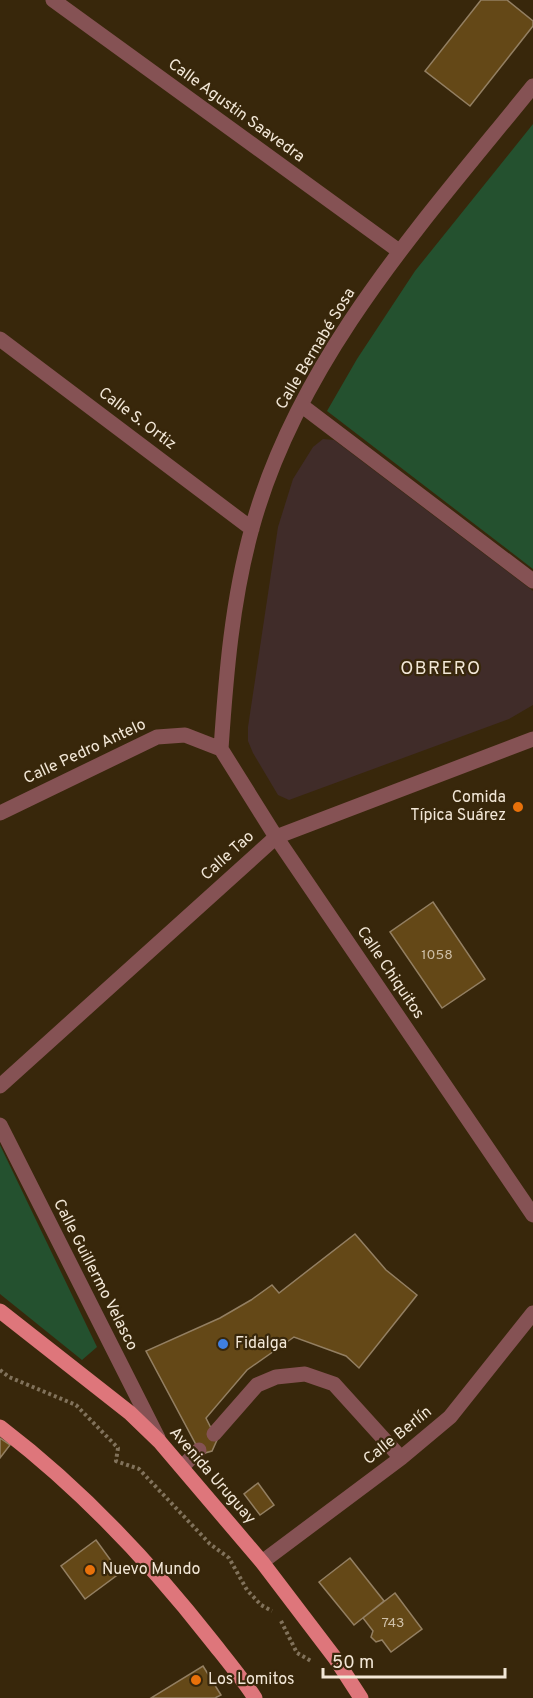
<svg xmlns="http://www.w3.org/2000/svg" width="533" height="1698" font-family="Overpass,sans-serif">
	<rect width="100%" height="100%" fill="#38270b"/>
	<path fill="#402c29" d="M323,439l11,1 199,151v114l-24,14 -220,81 -11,-5 -25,-42 -5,-12v-14l30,-200 15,-48 20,-32z"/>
	<path fill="#24512f" d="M533,124v445l-206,-158 30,-52 58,-88z
		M0,1145l97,202 -15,13 -82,-66z"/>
	<path fill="#644817" stroke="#937f62" stroke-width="1.5" d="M481,0h26l26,21v5l-63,80 -45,-35z
		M433,902l52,77 -43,29 -52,-76z
		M355,1234l31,36 31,25 -58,73 -13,-12 -52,-19 -47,33 -41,48 11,22 -5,11 -11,3 -55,-103 74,-33 31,-18 21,-15 7,8z
		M0,1438l10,7 -10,13z
		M258,1483l16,22 -14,10 -16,-21z
		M96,1540l24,33 -35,26 -24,-33z
		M350,1558l34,43 -30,24 -35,-43z
		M395,1593l27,36 -31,23 -9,-12 -6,2 -5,-5 2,-6 -10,-13z
		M203,1666l18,29 -6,3h-64z"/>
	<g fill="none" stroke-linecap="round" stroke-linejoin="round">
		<path stroke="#81725b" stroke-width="4" stroke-dasharray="3 3" stroke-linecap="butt" d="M0,1370l9,7 67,28 42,43 -2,13 23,8 71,75 19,14 18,32 14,15 11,6
			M281,1621l16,32 14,8"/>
		<path stroke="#855254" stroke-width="15" d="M53,0l346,251
			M0,339l252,190
			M301,405l232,176
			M221,749c5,-74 11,-149 31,-221 47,-171 172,-307 281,-442
			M221,749l55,88 257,378
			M0,813l157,-76 28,-2 36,14
			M0,1086l276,-249 257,-98
			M0,1125l158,313
			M214,1434l43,-49 19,-8 29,-3 29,10 67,74
			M182,1467l17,-17
			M262,1562l139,-104 49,-41 83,-104"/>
		<path stroke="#de767b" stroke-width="15" d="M0,1311l130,102 29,28 103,121 73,96 26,40
			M0,1427c80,61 149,134 211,213 15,19 31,38 44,58"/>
	</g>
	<g fill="#e8710a" stroke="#38270b" stroke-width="2">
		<circle cx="518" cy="807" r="6"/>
		<circle cx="90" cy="1570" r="6"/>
		<circle cx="196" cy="1680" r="6"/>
	</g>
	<circle fill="#3f7fe0" stroke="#38270b" stroke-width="2" cx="223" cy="1344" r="6"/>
	<g text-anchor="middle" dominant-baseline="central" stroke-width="4.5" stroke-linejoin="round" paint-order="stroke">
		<g font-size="14" fill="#cebfa7">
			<text x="437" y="955">1058</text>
			<text x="393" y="1623">743</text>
		</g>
		<g font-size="16" fill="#f2e7d7" stroke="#38270b">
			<text transform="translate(236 111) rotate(36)">Calle Agustin Saavedra</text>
			<text transform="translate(316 349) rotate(-59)">Calle Bernabé Sosa</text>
			<text transform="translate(137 419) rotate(37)">Calle S. Ortiz</text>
			<text transform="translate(85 752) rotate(-25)">Calle Pedro Antelo</text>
			<text transform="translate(228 856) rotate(-42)">Calle Tao</text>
			<text transform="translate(390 973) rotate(56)">Calle Chiquitos</text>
			<text transform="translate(95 1275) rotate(63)">Calle Guillermo Velasco</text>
			<text transform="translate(398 1436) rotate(-39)">Calle Berlín</text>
			<text transform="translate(212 1476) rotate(49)">Avenida Uruguay</text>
		</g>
		<g font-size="16" fill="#f2e7d7" stroke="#38270b" text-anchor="start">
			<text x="506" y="798" text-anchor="end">Comida<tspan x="506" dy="18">Típica Suárez</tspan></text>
			<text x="235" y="1344">Fidalga</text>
			<text x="102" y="1570">Nuevo Mundo</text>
			<text x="208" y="1680">Los Lomitos</text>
		</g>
		<g font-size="18" letter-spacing="1.5" fill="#f2e7d7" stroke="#38270b">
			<text x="441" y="669">OBRERO</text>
		</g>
	</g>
	<path d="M323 1668v9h182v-9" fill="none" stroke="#f2e7d7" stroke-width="3"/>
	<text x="332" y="1668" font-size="18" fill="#f2e7d7" stroke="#38270b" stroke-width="4.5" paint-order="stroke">50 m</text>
</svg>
